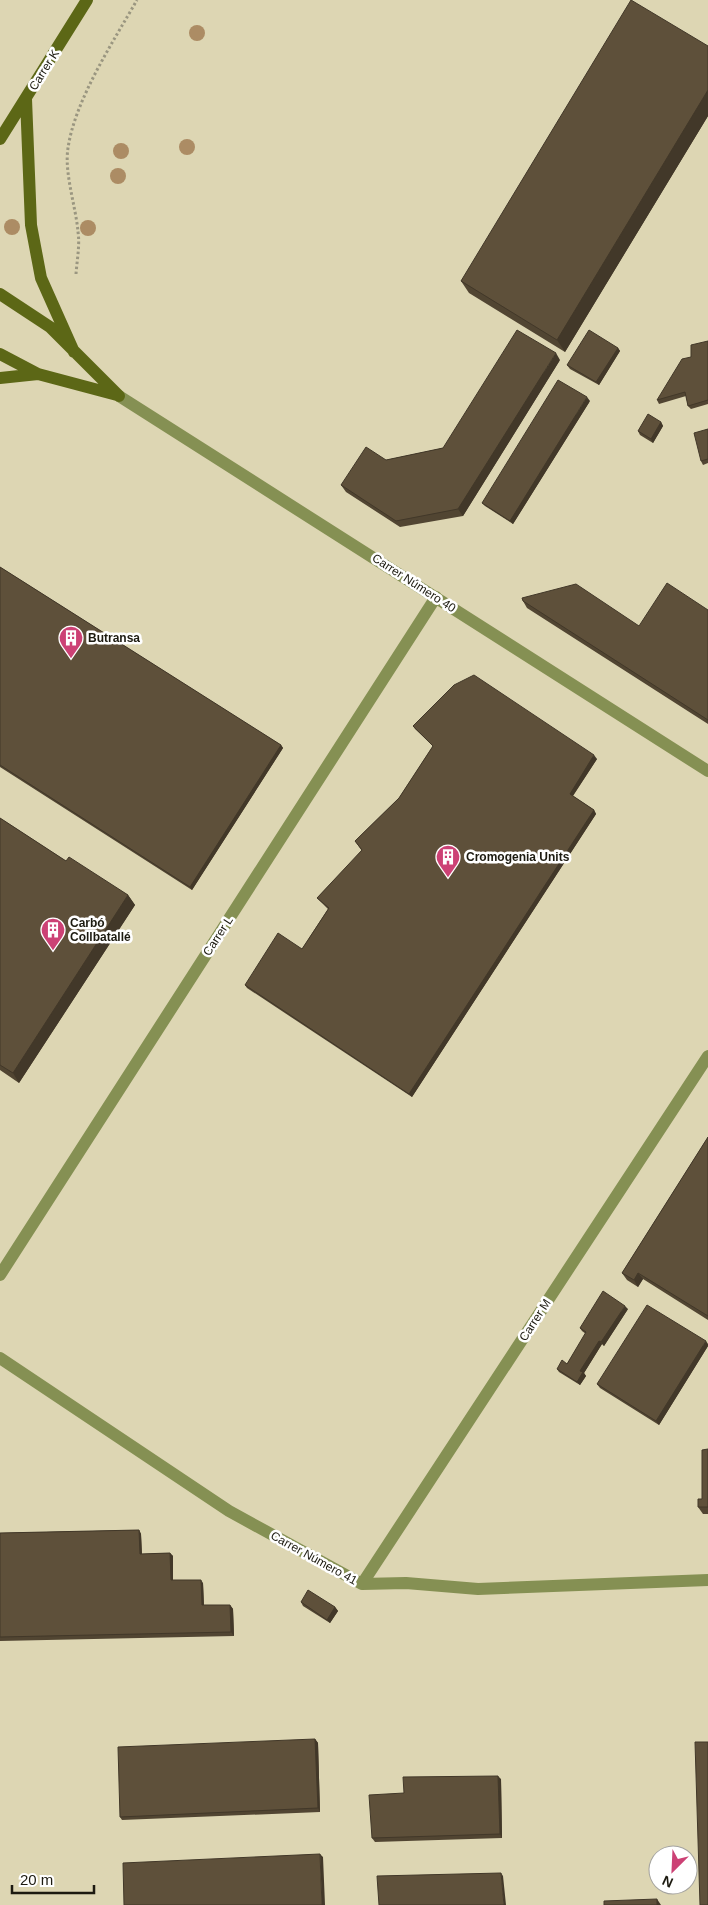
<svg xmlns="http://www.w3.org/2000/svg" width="708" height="1905" font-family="Arial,sans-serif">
	<rect width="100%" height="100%" fill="#e7e1c5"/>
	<path fill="#ddd6b3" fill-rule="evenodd" d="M0,0h708v1905h-708zM658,1855h30v30h-30z"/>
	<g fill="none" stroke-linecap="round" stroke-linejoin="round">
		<path stroke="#9a9680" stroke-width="3" stroke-dasharray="2.5 2.5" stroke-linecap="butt" d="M76,274c1,-14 4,-29 2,-42 -2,-25 -14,-59 -10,-84 7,-48 45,-106 69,-148"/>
		<path stroke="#859053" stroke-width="12" d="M119,396l589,375
			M0,1275l436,-678
			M0,1358l229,153 133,73 44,-1 72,6 230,-9
			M362,1584l346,-528"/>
		<path stroke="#5c6716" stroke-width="12" d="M26,99l5,126 10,53 33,74
			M0,139l87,-139
			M0,294l50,33 69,69
			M0,354l38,20 79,21
			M0,378l38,-4"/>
	</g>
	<g fill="#ac8c64">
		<circle cx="197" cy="33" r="8"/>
		<circle cx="187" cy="147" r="8"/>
		<circle cx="121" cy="151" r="8"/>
		<circle cx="118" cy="176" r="8"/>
		<circle cx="12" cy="227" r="8"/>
		<circle cx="88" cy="228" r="8"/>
	</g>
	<path fill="#514532" d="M708,46v70l-143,236 -96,-59 -8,-12z
		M708,341v63l-17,5 -3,-3 -2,-10 -27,8 -2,-4 34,-43z
		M618,348l2,3 -21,34 -29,-16 -3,-4z
		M560,360l-97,156 -63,11 -54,-35 -5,-7 45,-25 57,-12z
		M590,401l-77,123 -28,-18 -3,-3z
		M661,422l2,4 -10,17 -13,-8 -2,-4z
		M708,429v34l-5,2 -2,-4z
		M0,567l281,178 2,3 -91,142 -192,-123z
		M523,601l116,25 69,-16v114l-181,-116z
		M413,726l184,33 -24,37 21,14 2,4 -184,283 -165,-109 -2,-3 57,-36 26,-40 -11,-11 45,-47 -7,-10 44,-43 34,-52 -18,-17z
		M0,818l66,43 62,34 7,10 -116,178 -19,-13z
		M708,1137v183l-65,-41 -5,8 -11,-7 -5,-7z
		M628,1309l-24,37 -2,-2 -18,29 2,3 -6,9 -21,-13 -2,-3 10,-5 19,-30 -4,-3 -2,-3z
		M708,1344v2l-49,79 -59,-37 -3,-4z
		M708,1449v65h-5l-5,-7 4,-8z
		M139,1530l2,4 1,20 28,-1 3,3v24l30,3 1,22h26l3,4 1,27 -234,5v-108z
		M301,1602l34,5 3,4 -8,12 -27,-17z
		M315,1739l3,4 2,69 -198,8 -2,-3z
		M501,1779l1,59 -127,4 -3,-4 32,-45z"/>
	<path fill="#423829" d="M708,90v26l-143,236 -8,-12z
		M618,348l2,3 -21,34 -3,-3z
		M556,353l4,7 -97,156 -5,-7z
		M587,397l3,4 -77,123 -3,-3z
		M661,422l2,4 -10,17 -2,-4z
		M281,745l2,3 -91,142 -2,-3z
		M594,755l3,4 -25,38 -2,-3z
		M594,810l2,4 -184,283 -3,-3z
		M128,895l7,10 -116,178 -6,-10z
		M638,1273l5,6 -5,8 -4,-7z
		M625,1306l3,3 -24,37 -3,-4z
		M599,1341l3,3 -18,29 2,3 -6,9 -3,-3 3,-11z
		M706,1341l2,3v2l-49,79 -3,-4z
		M139,1530l2,4 1,24 -2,-4z
		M170,1553l3,3v28l-2,-4z
		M201,1580l2,3 1,26 -2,-4z
		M230,1605l3,4 1,27 -3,-4z
		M335,1607l3,4 -8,12 -3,-3z
		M315,1739l3,4 2,69 -2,-4z
		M498,1776l3,3 1,59 -2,-4z
		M320,1854l3,3 2,48h-3z
		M501,1873l2,3 3,29h-2z
		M657,1899l4,6h-4z"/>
	<path fill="#5e503a" stroke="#423829" d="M631,0l77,46v44l-151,250 -96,-59z
		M517,330l39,23 -98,156 -62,12 -55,-36 25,-38 20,13 57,-12z
		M589,330l29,18 -22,34 -29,-17z
		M708,341v59l-20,6 -3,-14 -28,8 25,-41 9,-2v-12z
		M558,380l29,17 -77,124 -28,-18z
		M648,414l13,8 -10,17 -13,-8z
		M708,429v30l-7,2 -7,-28z
		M0,567l281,178 -91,142 -190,-122z
		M667,583l41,27v110l-185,-119 -1,-3 54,-14 63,42z
		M474,675l120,80 -24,39 24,16 -185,284 -164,-109 33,-52 24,16 27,-41 -12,-10 45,-48 -7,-9 44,-43 34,-52 -20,-20 41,-41z
		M0,818l66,43 3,-4 59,38 -115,178 -13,-8z
		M708,1137v179l-70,-43 -4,7 -12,-7z
		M603,1291l22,15 -24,36 -2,-1 -19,30 3,1 -6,10 -20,-13 5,-9 5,4 19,-32 -6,-4z
		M647,1305l59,36 -50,80 -59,-37z
		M708,1449v58h-10v-8h4v-49z
		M139,1530l1,24 30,-1 1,27h30l1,25h28l1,27 -231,5v-104z
		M308,1590l27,17 -8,13 -26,-18z
		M315,1739l3,69 -198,9 -2,-70z
		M695,1742h13v163h-8z
		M498,1776l2,58 -128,4 -3,-43 35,-2 -1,-16z
		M320,1854l2,51h-198l-1,-42z
		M501,1873l3,32h-125l-2,-29z
		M657,1899v6h-53v-4z"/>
	<defs>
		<symbol id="building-pin" viewBox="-11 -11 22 30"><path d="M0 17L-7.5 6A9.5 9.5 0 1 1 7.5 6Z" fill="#cc4175" stroke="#fff"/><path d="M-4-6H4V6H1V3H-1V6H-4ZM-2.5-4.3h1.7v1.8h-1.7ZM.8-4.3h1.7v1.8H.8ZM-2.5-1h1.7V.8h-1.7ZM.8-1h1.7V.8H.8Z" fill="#fff"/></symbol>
	</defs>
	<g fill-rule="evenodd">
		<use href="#building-pin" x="57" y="624" width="28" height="38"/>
		<use href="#building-pin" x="434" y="843" width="28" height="38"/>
		<use href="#building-pin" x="39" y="916" width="28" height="38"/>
	</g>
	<g text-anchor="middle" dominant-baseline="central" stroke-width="5" stroke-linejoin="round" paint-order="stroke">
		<g font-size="12" fill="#1c1a10" stroke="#fff">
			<text transform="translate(44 70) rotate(-58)">Carrer K</text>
			<text transform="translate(414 583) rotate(33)">Carrer Número 40</text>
			<text transform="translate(218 936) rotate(-57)">Carrer L</text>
			<text transform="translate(535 1320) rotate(-57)">Carrer M</text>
			<text transform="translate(314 1558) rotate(29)">Carrer Número 41</text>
		</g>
		<g font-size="12" font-weight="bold" fill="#1c1a10" stroke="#fff" text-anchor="start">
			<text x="88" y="638">Butransa</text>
			<text x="466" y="857">Cromogenia Units</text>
			<text x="70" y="923">Carbó<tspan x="70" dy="14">Collbatallé</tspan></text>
		</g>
	</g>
	<g transform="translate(673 1870) rotate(204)"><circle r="24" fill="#ffffff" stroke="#a4a39f"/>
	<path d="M0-4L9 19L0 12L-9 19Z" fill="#cc4175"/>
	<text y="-8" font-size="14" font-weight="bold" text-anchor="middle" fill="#1c1a10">N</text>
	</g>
	<path d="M12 1885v8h82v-8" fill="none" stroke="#1c1a10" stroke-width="2.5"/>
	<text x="20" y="1885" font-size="15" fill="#1c1a10" stroke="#ffffff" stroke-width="4" paint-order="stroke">20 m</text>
</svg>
